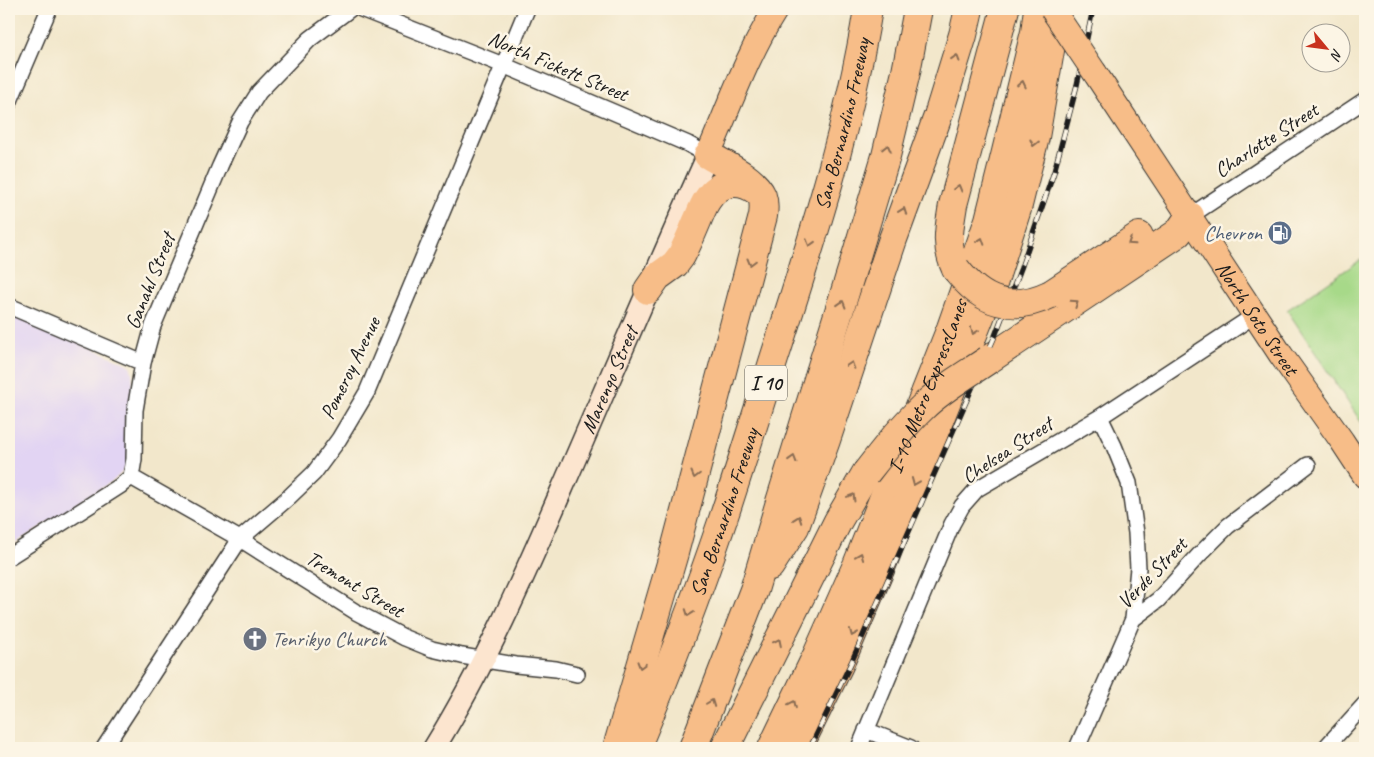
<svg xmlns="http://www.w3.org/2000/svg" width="1374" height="757" font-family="Caveat,sans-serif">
	<rect width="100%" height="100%" fill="#fcf5e5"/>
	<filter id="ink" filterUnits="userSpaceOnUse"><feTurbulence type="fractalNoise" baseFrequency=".02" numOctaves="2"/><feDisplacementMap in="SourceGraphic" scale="10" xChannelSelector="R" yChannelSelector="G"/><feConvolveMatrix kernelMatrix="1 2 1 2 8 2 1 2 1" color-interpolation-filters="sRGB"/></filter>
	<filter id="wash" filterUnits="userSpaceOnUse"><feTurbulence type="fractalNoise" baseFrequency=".0096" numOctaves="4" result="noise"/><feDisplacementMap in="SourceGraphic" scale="20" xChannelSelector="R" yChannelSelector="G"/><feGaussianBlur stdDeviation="1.12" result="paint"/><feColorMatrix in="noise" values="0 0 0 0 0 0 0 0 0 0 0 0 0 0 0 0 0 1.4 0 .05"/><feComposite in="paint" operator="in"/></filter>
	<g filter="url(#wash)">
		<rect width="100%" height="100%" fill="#f2e7cb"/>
		<path fill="#e2d4f3" d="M9,311l121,54 2,7 1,13 -5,77 -5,9 -9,9 -105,67z"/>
		<path fill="#a7d989" stroke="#627a52" d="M1365,257v171l-78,-118z"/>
	</g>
	<g filter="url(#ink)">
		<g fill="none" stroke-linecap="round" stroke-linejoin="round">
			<defs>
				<path id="street" d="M361,9l142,56 185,79 20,11
					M9,103l40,-94
					M1190,216l175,-116
					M9,306l134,57
					M1100,417l14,29 15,37 7,50 2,35 -5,51
					M131,477l109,62 116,73 49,26 27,11 30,7 54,9 40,4 21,5
					M9,557l111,-71 11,-9 3,-18 1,-49 8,-47 10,-37 67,-160 20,-44 19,-30 51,-53 40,-30
					M866,730l45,18
					M104,748l136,-209 48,-41 26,-25 25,-34 28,-47 160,-383
					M859,748l93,-224 10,-18 15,-17 123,-72 155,-102
					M1077,748l56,-129 25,-19 41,-45 29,-29 80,-61
					M1325,748l40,-44"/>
				<g id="secondary">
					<path id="s1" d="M434,748c54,-87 94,-181 135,-275 46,-106 91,-212 139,-318"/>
				</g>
				<g id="primary">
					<path id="s2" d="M1095,73l186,282 61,86 23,35"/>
					<path d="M708,155c21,-48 40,-102 68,-146"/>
				</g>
				<g id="highway">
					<path d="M956,269c-11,-23 -7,-40 -3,-64l52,-196"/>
					<path d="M648,290l9,-13 18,-13 6,-8c6,-11 11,-23 16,-35 3,-7 6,-15 10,-21 12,-19 32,-22 50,-9"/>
					<path d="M1051,294l88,-58"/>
					<path d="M988,360l190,-127 12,-17"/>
					<path d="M770,566l25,-39 31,-87 67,-201 45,-123 25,-81 6,-26"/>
					<path d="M617,748l57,-195 89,-337c1,-7 1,-14 -1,-20 -8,-18 -37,-31 -54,-41"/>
					<path id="s3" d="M636,748c31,-74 60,-149 86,-226 18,-54 35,-109 52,-163 37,-115 75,-231 94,-350"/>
					<path d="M693,748l61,-158 26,-88 74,-239 32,-107 20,-84 12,-63"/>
					<path d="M725,748l113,-227 28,-48"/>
					<path id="s4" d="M772,748l45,-93 40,-90 94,-237 38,-108 17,-68 29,-120 3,-23"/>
					<path d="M798,748l41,-83 43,-100 111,-281 24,-75 18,-72 22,-127"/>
				</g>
			</defs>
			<use href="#street" stroke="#3c3a36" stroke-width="18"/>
			<use href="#secondary" stroke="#3c3a36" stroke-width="24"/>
			<use href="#primary" stroke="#3c3a36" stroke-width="26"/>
			<use href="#highway" stroke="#3c3a36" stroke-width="30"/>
			<use href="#street" stroke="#fff" stroke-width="15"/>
			<use href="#secondary" stroke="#fce5cf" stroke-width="21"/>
			<use href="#primary" stroke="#f7bd88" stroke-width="24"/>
			<use href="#highway" stroke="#f7bd88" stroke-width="28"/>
			<defs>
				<path id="rail" d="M810,748l41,-85 144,-327 26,-68 33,-96 23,-87 16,-76"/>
			</defs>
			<use href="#rail" stroke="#1c1c1c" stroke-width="5.5"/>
			<use href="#rail" stroke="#fcf5e5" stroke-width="4" stroke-dasharray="11" stroke-linecap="butt"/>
			<defs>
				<path id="primary-bridge" d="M1052,9l43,64"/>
				<path id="highway-bridge" d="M956,269c26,34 55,44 95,25
					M866,473c18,-23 35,-45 56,-65 19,-19 44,-33 66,-48"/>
			</defs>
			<use href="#primary-bridge" stroke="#3c3a36" stroke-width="26" stroke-linecap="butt"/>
			<use href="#highway-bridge" stroke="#3c3a36" stroke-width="30" stroke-linecap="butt"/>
			<use href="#primary-bridge" stroke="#f7bd88" stroke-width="24"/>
			<use href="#highway-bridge" stroke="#f7bd88" stroke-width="28"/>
		</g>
		<defs><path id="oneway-chevron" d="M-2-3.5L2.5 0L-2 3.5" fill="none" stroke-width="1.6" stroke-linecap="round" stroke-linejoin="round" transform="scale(1.25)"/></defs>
		<g stroke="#8a6c52">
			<use href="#oneway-chevron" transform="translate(956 58) rotate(-73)"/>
			<use href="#oneway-chevron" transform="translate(1022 84) rotate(-77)"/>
			<use href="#oneway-chevron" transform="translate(1034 143) rotate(104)"/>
			<use href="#oneway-chevron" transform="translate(887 148) rotate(-76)"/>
			<use href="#oneway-chevron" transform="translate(958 188) rotate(-75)"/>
			<use href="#oneway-chevron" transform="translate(903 211) rotate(-70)"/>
			<use href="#oneway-chevron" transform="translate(981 241) rotate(-71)"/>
			<use href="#oneway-chevron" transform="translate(1131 242) rotate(147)"/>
			<use href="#oneway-chevron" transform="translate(810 243) rotate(107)"/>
			<use href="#oneway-chevron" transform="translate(751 262) rotate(105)"/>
			<use href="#oneway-chevron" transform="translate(1075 303) rotate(-35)"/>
			<use href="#oneway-chevron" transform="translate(842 304) rotate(-73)"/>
			<use href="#oneway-chevron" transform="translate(974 331) rotate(111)"/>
			<use href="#oneway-chevron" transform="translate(851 365) rotate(-72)"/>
			<use href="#oneway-chevron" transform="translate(793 459) rotate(-73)"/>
			<use href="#oneway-chevron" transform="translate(695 475) rotate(105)"/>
			<use href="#oneway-chevron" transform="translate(915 482) rotate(112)"/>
			<use href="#oneway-chevron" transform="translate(852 497) rotate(-59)"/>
			<use href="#oneway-chevron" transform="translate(798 519) rotate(-70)"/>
			<use href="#oneway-chevron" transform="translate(860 556) rotate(-68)"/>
			<use href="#oneway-chevron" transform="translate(689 613) rotate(110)"/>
			<use href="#oneway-chevron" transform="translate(853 633) rotate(113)"/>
			<use href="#oneway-chevron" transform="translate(778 642) rotate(-64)"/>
			<use href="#oneway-chevron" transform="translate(641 665) rotate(106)"/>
			<use href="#oneway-chevron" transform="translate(711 703) rotate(-69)"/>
			<use href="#oneway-chevron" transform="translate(793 704) rotate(-64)"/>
		</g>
	</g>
	<defs>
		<symbol id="fuel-disc" viewBox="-11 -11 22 22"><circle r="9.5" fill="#5c6f8a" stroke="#fcf5e5"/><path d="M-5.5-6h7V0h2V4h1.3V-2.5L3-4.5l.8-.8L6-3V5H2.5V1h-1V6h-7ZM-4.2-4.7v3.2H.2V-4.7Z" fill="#fff"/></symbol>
		<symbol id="church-disc" viewBox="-11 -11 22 22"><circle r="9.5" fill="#6b7280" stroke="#fcf5e5"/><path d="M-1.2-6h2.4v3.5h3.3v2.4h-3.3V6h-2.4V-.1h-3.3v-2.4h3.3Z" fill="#fff"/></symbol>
	</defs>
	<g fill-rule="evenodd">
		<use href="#fuel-disc" x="1266" y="219" width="28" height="28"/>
		<use href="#church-disc" x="241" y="625" width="28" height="28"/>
	</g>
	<g text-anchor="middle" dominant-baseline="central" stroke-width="5" stroke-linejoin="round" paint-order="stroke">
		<rect fill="#fcf5e5" stroke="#5f5d58" stroke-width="1" x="745" y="365.5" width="42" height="35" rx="4"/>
		<g font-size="20" font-weight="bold" fill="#1c1c1c">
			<text x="766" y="383">I 10</text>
		</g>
		<g font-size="21" fill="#1c1c1c" stroke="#fcf5e5">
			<text transform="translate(558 66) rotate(23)">North Fickett Street</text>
			<text stroke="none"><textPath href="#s3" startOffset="658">San Bernardino Freeway</textPath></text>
			<text transform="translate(1266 140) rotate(-33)">Charlotte Street</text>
			<text transform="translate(150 281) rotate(-68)">Ganahl Street</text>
			<text stroke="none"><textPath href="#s2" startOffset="294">North Soto Street</textPath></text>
			<text transform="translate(350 368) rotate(-64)">Pomeroy Avenue</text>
			<text stroke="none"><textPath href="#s1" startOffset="408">Marengo Street</textPath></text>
			<text stroke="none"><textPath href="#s4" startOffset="394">I-10 Metro ExpressLanes</textPath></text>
			<text transform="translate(1007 450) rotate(-33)">Chelsea Street</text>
			<text stroke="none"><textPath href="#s3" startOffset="252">San Bernardino Freeway</textPath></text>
			<text transform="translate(1152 573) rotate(-46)">Verde Street</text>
			<text transform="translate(355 584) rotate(31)">Tremont Street</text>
		</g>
		<g font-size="21" fill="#4e5e75" stroke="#fcf5e5" text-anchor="end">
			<text x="1262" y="233">Chevron</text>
		</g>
		<g font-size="21" fill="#5b616d" stroke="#fcf5e5" text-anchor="start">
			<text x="272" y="639">Tenrikyo Church</text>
		</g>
	</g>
	<rect width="1374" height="757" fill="none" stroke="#fcf5e5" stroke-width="30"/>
	<g transform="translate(1326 48) rotate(119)"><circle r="24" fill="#fcf5e5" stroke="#a29e95"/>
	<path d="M0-4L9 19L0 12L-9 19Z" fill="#c8321e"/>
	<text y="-8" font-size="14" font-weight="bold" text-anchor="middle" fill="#1c1c1c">N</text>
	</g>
</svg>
